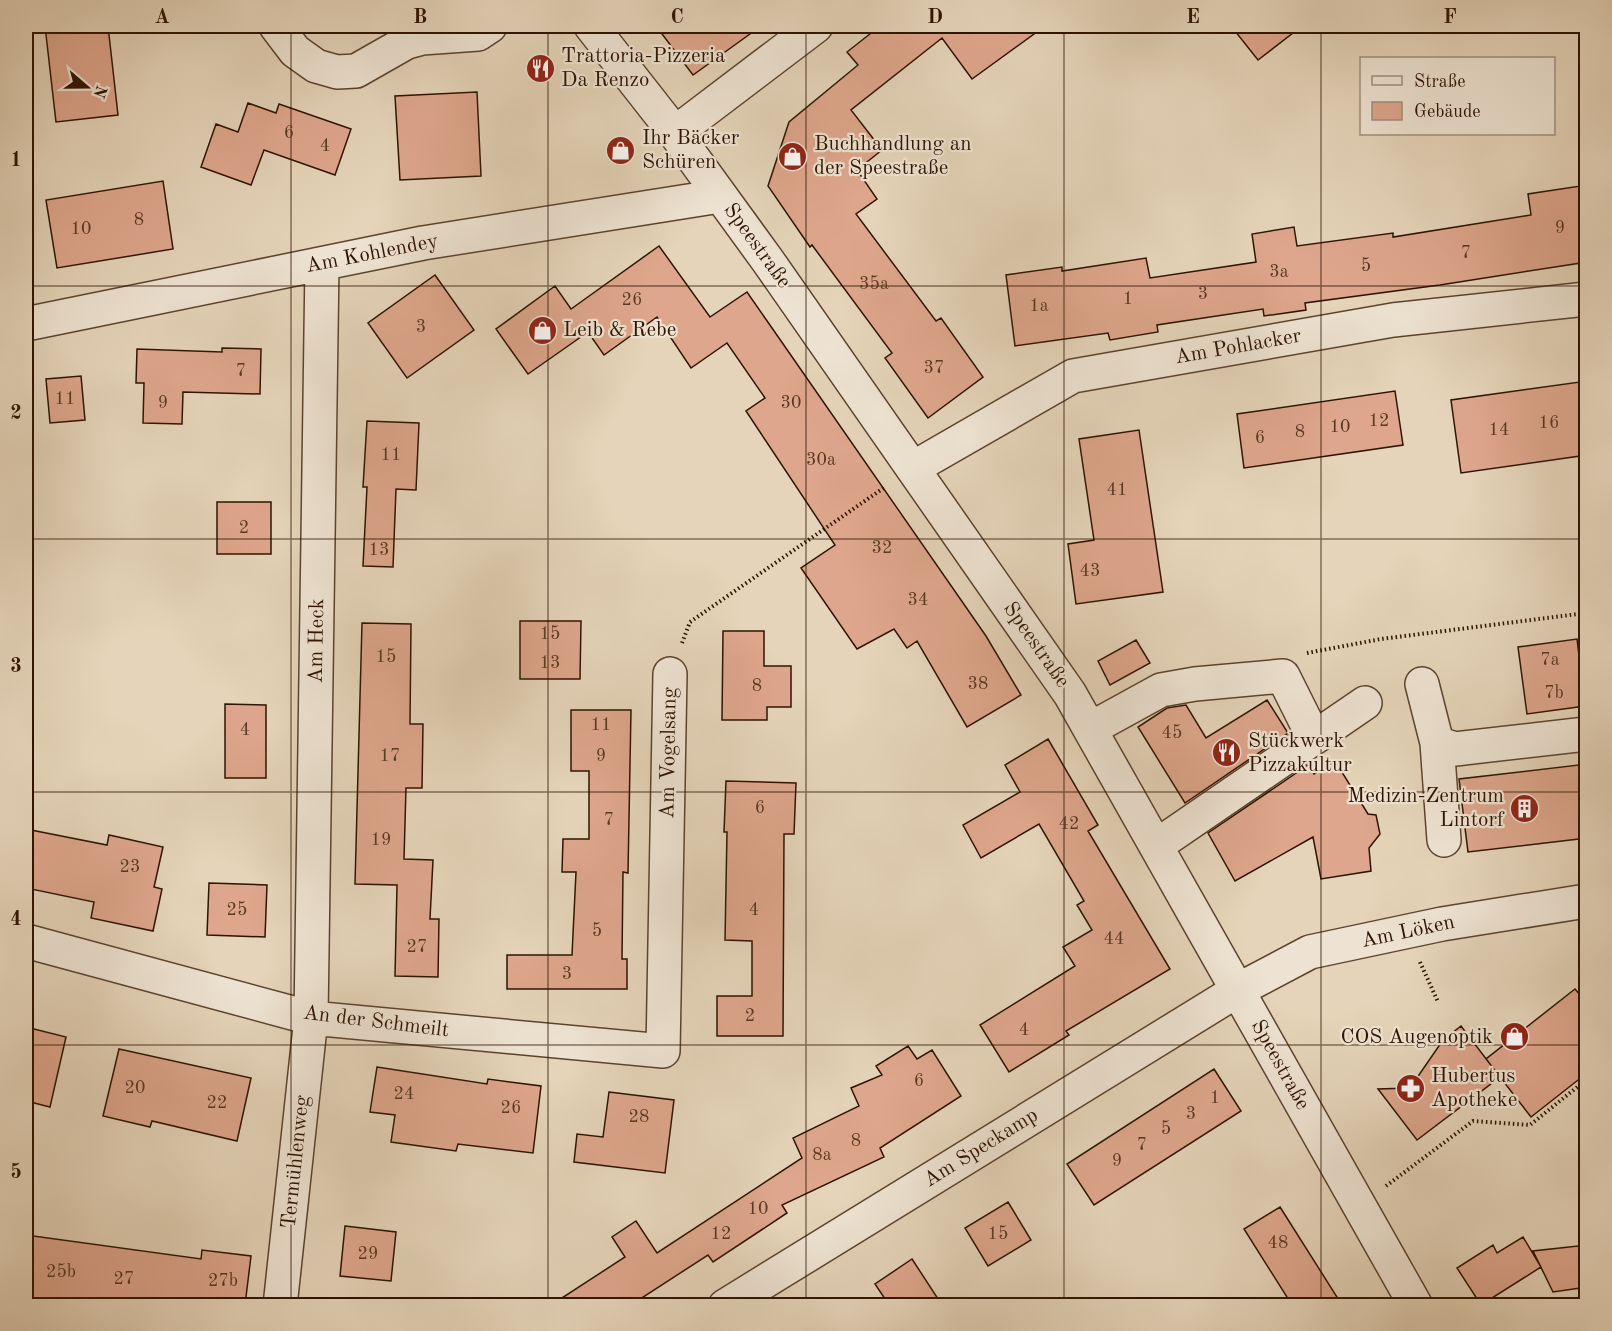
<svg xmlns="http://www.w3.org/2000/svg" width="1612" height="1331" font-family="'Old Standard TT',serif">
	<rect width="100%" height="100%" fill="#e5d4b9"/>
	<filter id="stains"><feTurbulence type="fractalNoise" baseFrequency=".00333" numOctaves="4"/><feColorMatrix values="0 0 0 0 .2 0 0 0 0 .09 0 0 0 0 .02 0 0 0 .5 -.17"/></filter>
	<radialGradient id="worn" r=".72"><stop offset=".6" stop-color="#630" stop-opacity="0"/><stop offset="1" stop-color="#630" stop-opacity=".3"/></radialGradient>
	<path fill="#dea68c" stroke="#2e1300" stroke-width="1.5" d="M45,26h63l10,89 -62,7z
		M656,26h105l-68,49z
		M880,26h165l-73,53 -30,-41 -91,72 31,40 -25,20 20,29 -21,15 80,107 5,-3 42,59 -55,41 -43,-60 7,-5 -80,-108 -2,2 -42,-61 21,-64 69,-57 -11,-13z
		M1231,26h71l-44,34z
		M477,92l4,84 -81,4 -5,-84z
		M248,103l28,10 3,-9 72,25 -16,46 -71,-25 -13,35 -50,-18 15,-43 22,8z
		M163,181l10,68 -116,19 -11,-68z
		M1587,185v77l-147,23 -135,18 1,7 -42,6 -1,-7 -106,16 1,7 -48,8 -2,-7 -93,13 -9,-71 56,-8v4l84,-13 4,20 106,-16 -4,-28 42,-7 3,19 96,-13v4l138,-22 -3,-21z
		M659,246l51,71 37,-25 239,344 35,59 -54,32 -50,-86 -10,7 -13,-19 -37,20 -56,-81 34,-23 -89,-134 19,-13 -38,-55 -36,25 -34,-51 -53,38 -16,-23 -60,42 -32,-45 59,-43 16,23z
		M435,275l39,55 -67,48 -39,-55z
		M222,348l39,1 -1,45 -77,-2 -1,32 -39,-1 1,-40h-8l1,-34 85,3z
		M81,376l4,44 -35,3 -4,-44z
		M1587,381v74l-126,18 -10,-73z
		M1395,391l8,54 -159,23 -7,-54z
		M367,421l52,2 -3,67 -20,-1 -3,78 -30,-1 4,-79h-4z
		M1139,430l24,162 -87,12 -8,-60 26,-4 -15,-101z
		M217,502h54v52h-54z
		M520,621h61l-1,58h-60z
		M362,623l49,1 -1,100h13l-1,64h-16l-2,71 29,1 -3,59h9l-1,58 -43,-1 2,-91 -42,-1z
		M723,631h41v35h27v41h-24v13h-45z
		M1577,639l8,67 -58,8 -9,-67z
		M1136,640l14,23 -40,22 -12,-24z
		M1267,700l21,33 -103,70 -47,-76 29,-19 19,-3 20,33z
		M225,704l41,1v73h-41z
		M571,710h60l-3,163 -5,-1 -1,87h5v30h-120v-34h65l4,-83h-14l1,-33h26v-68h-18z
		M1048,739l50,86 -10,6 82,138 -104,62 3,4 -60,37 -29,-47 95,-59 -12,-19 29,-17 -15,-25 7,-4 -45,-77 -58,34 -18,-33 57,-33 -15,-27z
		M1335,761l33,53 8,1 4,19 -11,14 2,23 -50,8 -8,-42 -78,44 -27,-48 100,-68 6,9z
		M1587,764v74l-119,14 -9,-73z
		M726,781l70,2 -2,51h-10l-1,202h-66v-40h35v-55l-27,-1 2,-108h-3z
		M26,829l81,16 2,-10 54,12 -9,40 8,2 -9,42 -62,-13 3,-16 -68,-14z
		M209,883l58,2 -2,52 -58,-2z
		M1575,989l12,14v70l-56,44 -45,-58z
		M1461,1026l39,51 -83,63 -39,-51 32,-1 33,-48z
		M26,1027l40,10 -16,70 -24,-6z
		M908,1046l9,13 15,-9 29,46 -81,52 4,9 -102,48 5,8 -74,49 -5,-7 -77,50h-80l74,-48 -13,-20 24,-16 21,32 145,-95 -9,-20 66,-32 -8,-18 31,-13 -6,-9z
		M119,1049l132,29 -14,63 -85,-20 -2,6 -47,-11z
		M377,1067l110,17 1,-5 53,7 -8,67 -75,-9 -2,7 -65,-9 4,-27 -25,-3z
		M1214,1069l27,42 -147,94 -27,-41z
		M609,1092l65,8 -9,73 -91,-11 3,-28 26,3z
		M1008,1202l23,38 -43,26 -23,-38z
		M1280,1207l62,98h-50l-48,-76z
		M345,1226l51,6 -5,49 -51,-5z
		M26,1235l175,24 1,-9 49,6 -6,49h-167l-52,-6z
		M1523,1237l18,30 -60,38 -24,-37 36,-23 4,8z
		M1587,1245v42l-34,5 -20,-41z
		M912,1259l30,46h-53l-14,-21z"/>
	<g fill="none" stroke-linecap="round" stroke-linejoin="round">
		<defs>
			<path id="minor" d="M276,26l19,25 21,15 21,6 19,-1 51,-29 15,-4 56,-4 12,-8
				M591,26l84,107 93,128 302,433 346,612
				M675,133l141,-107
				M26,324l397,-81 297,-47
				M913,468l160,-92 320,-56 193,-21
				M1422,684l15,59 18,6 131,-15
				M1090,729l71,-39 34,-6 88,-8 31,62
				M1437,743l7,97
				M1156,846l209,-143
				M26,941l285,77 352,33 7,-377
				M280,1306l31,-288 11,-754
				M725,1306l513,-316 72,-38 132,-28 144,-23"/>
		</defs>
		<use href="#minor" stroke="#5c432e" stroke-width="36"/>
		<path stroke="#2e1300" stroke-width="4" stroke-dasharray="1.5 3" stroke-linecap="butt" d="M682,643l8,-21 195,-135
			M1307,653l74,-14 205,-26
			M1420,962l18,40
			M1580,972l6,10
			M1386,1186l87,-65 57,4 56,-45"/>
		<use href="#minor" stroke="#eee3d2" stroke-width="33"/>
	</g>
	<path fill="none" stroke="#2e1300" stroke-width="1.5" stroke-opacity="0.55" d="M291,26v1280M548,26v1280M806,26v1280M1064,26v1280M1321,26v1280M26,286h1560M26,539h1560M26,792h1560M26,1045h1560"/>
	<defs>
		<symbol id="restaurant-disc" viewBox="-11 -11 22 22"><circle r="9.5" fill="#8f2418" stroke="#eee3d2"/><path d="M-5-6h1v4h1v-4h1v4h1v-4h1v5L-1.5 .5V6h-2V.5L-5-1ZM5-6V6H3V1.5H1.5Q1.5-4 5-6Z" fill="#fff"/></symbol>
		<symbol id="shop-disc" viewBox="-11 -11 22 22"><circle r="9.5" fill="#8f2418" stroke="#eee3d2"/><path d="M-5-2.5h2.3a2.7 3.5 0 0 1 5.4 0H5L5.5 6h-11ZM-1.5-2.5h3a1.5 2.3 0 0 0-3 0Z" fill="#fff"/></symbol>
		<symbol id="building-disc" viewBox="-11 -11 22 22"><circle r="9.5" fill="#8f2418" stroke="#eee3d2"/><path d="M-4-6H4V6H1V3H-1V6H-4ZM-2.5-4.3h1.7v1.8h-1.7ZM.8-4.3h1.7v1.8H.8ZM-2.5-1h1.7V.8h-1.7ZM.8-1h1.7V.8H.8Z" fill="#fff"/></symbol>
		<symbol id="pharmacy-disc" viewBox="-11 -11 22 22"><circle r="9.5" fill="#8f2418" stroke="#eee3d2"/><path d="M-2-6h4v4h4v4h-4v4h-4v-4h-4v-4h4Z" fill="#fff"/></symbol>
	</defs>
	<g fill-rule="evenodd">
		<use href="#restaurant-disc" x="524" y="52" width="33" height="33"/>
		<use href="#shop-disc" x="604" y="134" width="33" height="33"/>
		<use href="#shop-disc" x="776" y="140" width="33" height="33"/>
		<use href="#shop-disc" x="526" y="314" width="33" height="33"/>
		<use href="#restaurant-disc" x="1210" y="736" width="33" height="33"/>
		<use href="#building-disc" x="1508" y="792" width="33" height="33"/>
		<use href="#shop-disc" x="1498" y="1020" width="33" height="33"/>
		<use href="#pharmacy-disc" x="1394" y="1072" width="33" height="33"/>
	</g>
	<g text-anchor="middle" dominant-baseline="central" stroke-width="4.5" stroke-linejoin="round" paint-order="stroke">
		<g font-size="18" fill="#5a3823">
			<text x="289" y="133">6</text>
			<text x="325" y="146">4</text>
			<text x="139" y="220">8</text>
			<text x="1560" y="228">9</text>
			<text x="81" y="229">10</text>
			<text x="1466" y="253">7</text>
			<text x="1366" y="266">5</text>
			<text x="1279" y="272">3a</text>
			<text x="874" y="284">35a</text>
			<text x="1203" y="294">3</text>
			<text x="1128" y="299">1</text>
			<text x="632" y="300">26</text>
			<text x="1039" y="306">1a</text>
			<text x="421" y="327">3</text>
			<text x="934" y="368">37</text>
			<text x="241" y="371">7</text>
			<text x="65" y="399">11</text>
			<text x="163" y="403">9</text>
			<text x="791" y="403">30</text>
			<text x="1379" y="421">12</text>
			<text x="1549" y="423">16</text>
			<text x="1340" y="427">10</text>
			<text x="1499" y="430">14</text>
			<text x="1300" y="432">8</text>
			<text x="1260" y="438">6</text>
			<text x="391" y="455">11</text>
			<text x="821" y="460">30a</text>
			<text x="1117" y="490">41</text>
			<text x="244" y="528">2</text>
			<text x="882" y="548">32</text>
			<text x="379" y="550">13</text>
			<text x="1090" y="571">43</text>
			<text x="918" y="600">34</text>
			<text x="550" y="634">15</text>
			<text x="386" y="657">15</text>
			<text x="1550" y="660">7a</text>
			<text x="550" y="663">13</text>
			<text x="978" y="684">38</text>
			<text x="757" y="686">8</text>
			<text x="1554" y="693">7b</text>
			<text x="601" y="725">11</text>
			<text x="245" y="730">4</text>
			<text x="1172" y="733">45</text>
			<text x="390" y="756">17</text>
			<text x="601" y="756">9</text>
			<text x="760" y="808">6</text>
			<text x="609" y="820">7</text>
			<text x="1069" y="824">42</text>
			<text x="381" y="840">19</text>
			<text x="130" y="867">23</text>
			<text x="237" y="910">25</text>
			<text x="754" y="910">4</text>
			<text x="597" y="931">5</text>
			<text x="1114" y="939">44</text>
			<text x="417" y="947">27</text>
			<text x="567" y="974">3</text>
			<text x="750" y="1016">2</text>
			<text x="1024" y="1030">4</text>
			<text x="919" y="1081">6</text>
			<text x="135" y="1088">20</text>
			<text x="404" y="1094">24</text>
			<text x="1215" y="1098">1</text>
			<text x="217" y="1103">22</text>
			<text x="511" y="1108">26</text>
			<text x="1191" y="1114">3</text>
			<text x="639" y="1117">28</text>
			<text x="1166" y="1129">5</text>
			<text x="856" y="1141">8</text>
			<text x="1142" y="1145">7</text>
			<text x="822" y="1155">8a</text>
			<text x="1117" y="1161">9</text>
			<text x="758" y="1209">10</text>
			<text x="721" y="1234">12</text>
			<text x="998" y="1234">15</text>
			<text x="1278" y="1243">48</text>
			<text x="368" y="1254">29</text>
			<text x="61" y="1272">25b</text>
			<text x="124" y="1279">27</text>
			<text x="223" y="1281">27b</text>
		</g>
		<g font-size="21" fill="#2e1300" stroke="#eee3d2" text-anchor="start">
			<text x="561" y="56">Trattoria-Pizzeria<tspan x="561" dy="24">Da Renzo</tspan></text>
			<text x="642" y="138">Ihr Bäcker<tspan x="642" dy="24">Schüren</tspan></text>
			<text x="814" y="144">Buchhandlung an<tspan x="814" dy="24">der Speestraße</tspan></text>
			<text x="563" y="330">Leib &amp; Rebe</text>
			<text x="1248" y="741">Stückwerk<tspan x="1248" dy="24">Pizzakultur</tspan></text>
			<text x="1504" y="796" text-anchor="end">Medizin-Zentrum<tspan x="1504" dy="24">Lintorf</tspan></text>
			<text x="1493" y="1037" text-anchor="end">COS Augenoptik</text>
			<text x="1431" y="1076">Hubertus<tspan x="1431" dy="24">Apotheke</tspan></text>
		</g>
		<g font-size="21" fill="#2e1300" stroke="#eee3d2">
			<text transform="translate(757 246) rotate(54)">Speestraße</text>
			<text transform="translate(372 254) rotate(-11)">Am Kohlendey</text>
			<text transform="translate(1238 347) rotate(-10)">Am Pohlacker</text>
			<text transform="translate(317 641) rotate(-89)">Am Heck</text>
			<text transform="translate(1036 645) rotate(55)">Speestraße</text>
			<text transform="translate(669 753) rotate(-89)">Am Vogelsang</text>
			<text transform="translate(1408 932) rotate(-12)">Am Löken</text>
			<text transform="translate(376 1022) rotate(7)">An der Schmeilt</text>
			<text transform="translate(1280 1065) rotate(61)">Speestraße</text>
			<text transform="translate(981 1148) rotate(-32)">Am Speckamp</text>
			<text transform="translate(296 1162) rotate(-84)">Termühlenweg</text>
		</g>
	</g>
	<rect width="1612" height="1331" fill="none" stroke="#e5d4b9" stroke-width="66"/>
	<rect x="1360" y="57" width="195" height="78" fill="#eee3d2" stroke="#a1907e" stroke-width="1.5"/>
	<rect x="1372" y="76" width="30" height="9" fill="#eee3d2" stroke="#a1907e" stroke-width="1.5"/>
	<text x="1414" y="87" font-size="18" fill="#2e1300">Straße</text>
	<rect x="1372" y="102" width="30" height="18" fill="#dea68c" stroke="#a1907e" stroke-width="1.5"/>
	<text x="1414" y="117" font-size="18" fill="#2e1300">Gebäude</text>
	<g transform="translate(87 87) rotate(110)" stroke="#eee3d2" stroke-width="4.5" paint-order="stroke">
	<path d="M0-4.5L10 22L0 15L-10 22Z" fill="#2e1300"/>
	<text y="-9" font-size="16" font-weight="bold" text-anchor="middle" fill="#2e1300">N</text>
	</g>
	<rect x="33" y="33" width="1546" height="1265" fill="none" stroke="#2e1300" stroke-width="2"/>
	<g font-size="20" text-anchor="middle" font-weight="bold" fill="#2e1300">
		<text x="162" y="23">A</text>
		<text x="420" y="23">B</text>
		<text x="677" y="23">C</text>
		<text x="935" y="23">D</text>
		<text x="1193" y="23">E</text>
		<text x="1450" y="23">F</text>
		<text x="16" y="166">1</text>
		<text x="16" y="419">2</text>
		<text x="16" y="672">3</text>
		<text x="16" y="925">4</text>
		<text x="16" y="1178">5</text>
	</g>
	<rect width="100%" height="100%" filter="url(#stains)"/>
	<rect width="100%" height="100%" fill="url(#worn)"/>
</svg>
